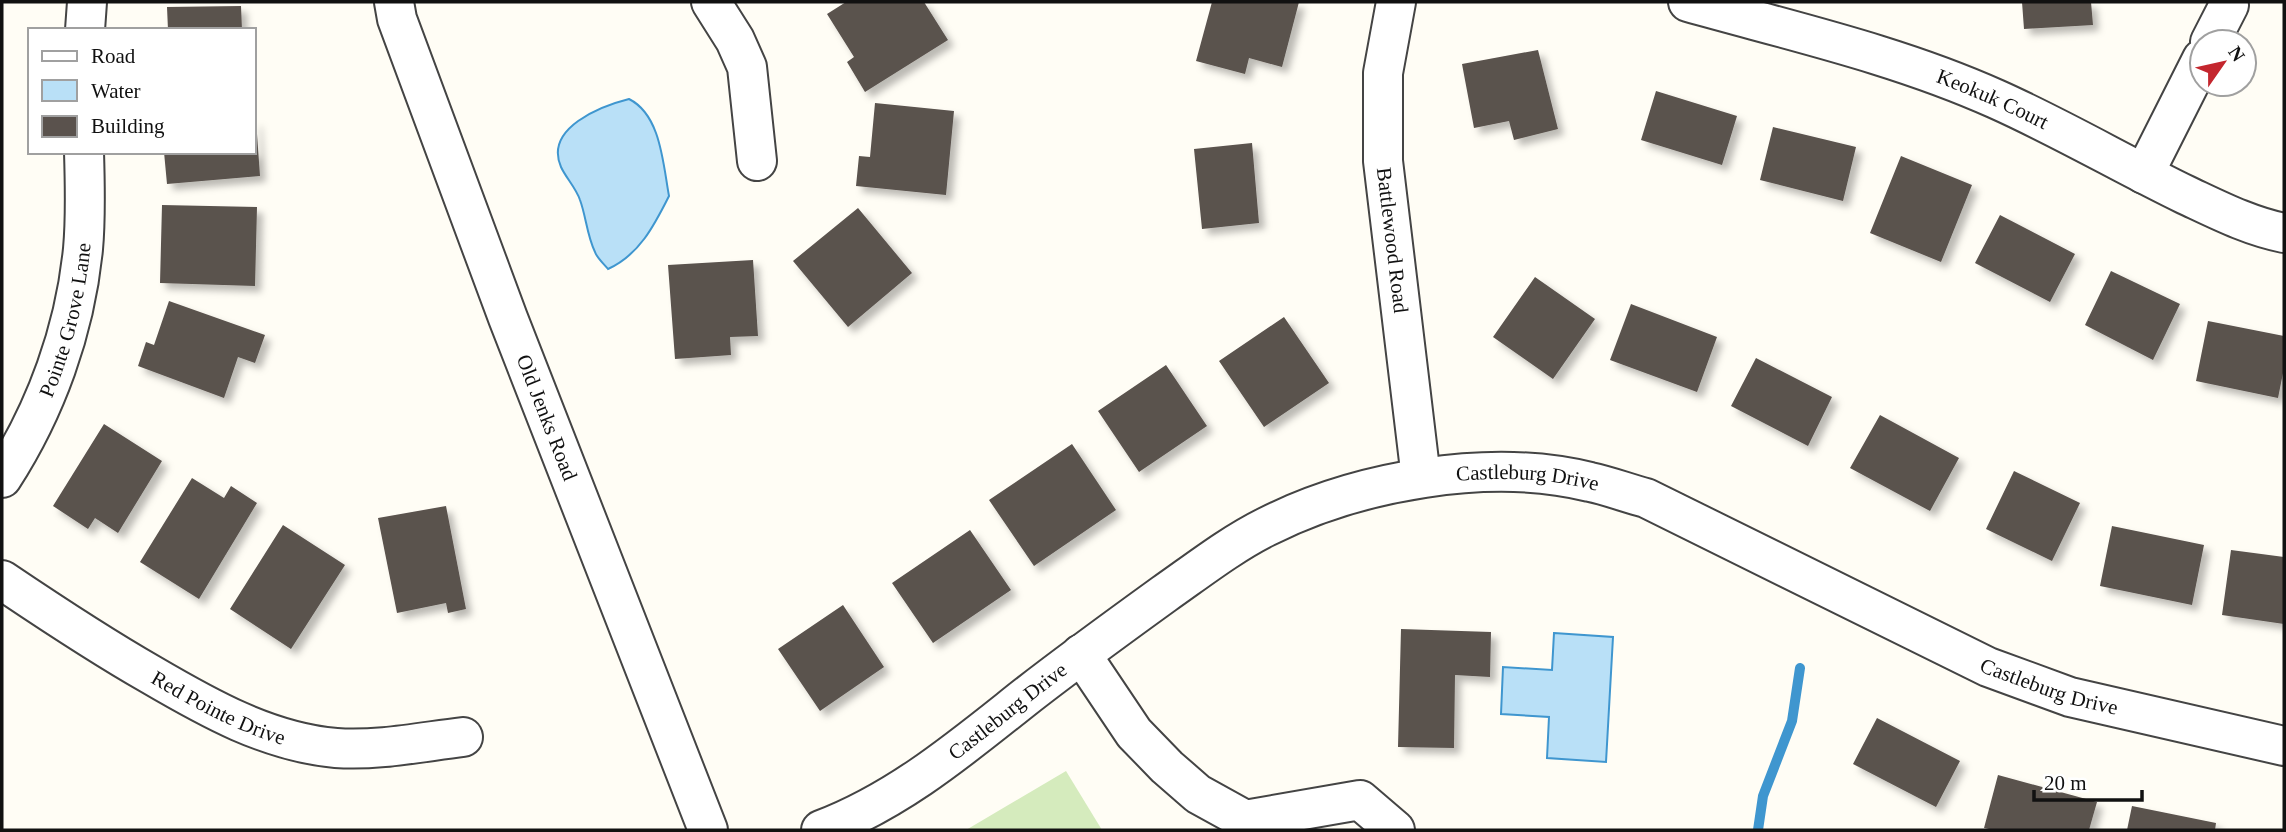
<svg xmlns="http://www.w3.org/2000/svg" width="2286" height="832" font-family="Georgia,serif">
	<defs>
		<filter id="shadow"><feDropShadow dx="6" dy="6" stdDeviation="3.5" flood-color="#0004"/></filter>
	</defs>
	<rect width="100%" height="100%" fill="#fffdf5"/>
	<path fill="#d5ebbd" d="M1066,771l36,59h-136z"/>
	<path fill="#b9e0f7" stroke="#3f96cf" stroke-width="2" d="M629,99c32,16 34,65 40,97 -15,30 -30,59 -61,73 -4,-5 -11,-11 -13,-17 -8,-16 -9,-36 -15,-52 -4,-12 -14,-22 -19,-33 -17,-39 40,-61 68,-68z
		M1554,633l59,4 -7,125 -59,-4 2,-41 -48,-3 2,-47 49,3z"/>
	<g fill="none" stroke-linecap="round" stroke-linejoin="round">
		<path stroke="#3f96cf" stroke-width="10" d="M1758,830l5,-34 29,-75 8,-53"/>
	</g>
	<path fill="#5a524d" filter="url(#shadow)" d="M846,2h78l24,38 -83,52 -18,-30 7,-5 -27,-43z
		M1212,2h87l-17,65 -33,-9 -4,16 -49,-13z
		M2022,2h69l2,23 -69,4z
		M241,6l1,24h-74l-1,-23z
		M1538,50l20,79 -44,11 -5,-19 -35,7 -12,-64z
		M1656,91l81,25 -15,49 -81,-25z
		M875,103l79,8 -8,84 -90,-9 3,-30 11,1z
		M256,120l4,56 -93,8 -3,-32h90v-31z
		M1773,127l83,20 -13,54 -83,-21z
		M1252,143l7,80 -57,6 -8,-80z
		M1901,156l71,29 -31,77 -71,-29z
		M162,205l95,2 -2,79 -95,-3z
		M858,208l54,65 -64,54 -55,-66z
		M2000,215l75,39 -25,48 -75,-39z
		M753,260l5,76 -28,1 1,18 -56,4 -7,-94z
		M2111,271l69,33 -27,56 -68,-35z
		M1535,277l60,42 -42,60 -60,-42z
		M169,301l96,34 -10,28 -17,-6 -14,41 -86,-32 8,-24 8,3z
		M1631,304l86,33 -20,55 -87,-32z
		M1284,317l45,66 -65,44 -45,-66z
		M2208,321l76,15v32l-6,30 -82,-17z
		M1756,358l76,39 -24,49 -77,-40z
		M1166,365l41,61 -68,46 -41,-61z
		M1880,415l79,43 -29,53 -80,-43z
		M104,424l58,37 -44,72 -23,-15 -7,11 -35,-23z
		M1072,444l44,66 -82,56 -45,-66z
		M2014,471l66,32 -28,58 -66,-32z
		M192,478l32,20 7,-12 26,17 -58,96 -59,-37z
		M446,506l20,103 -18,4 -2,-10 -49,10 -19,-95z
		M283,525l62,40 -54,84 -61,-40z
		M2112,526l92,19 -12,60 -92,-19z
		M970,530l41,60 -78,53 -41,-60z
		M2231,550l53,7v67l-62,-9z
		M843,605l41,62 -64,44 -42,-62z
		M1401,629l90,3 -1,45 -35,-2 -1,73 -56,-1z
		M1877,718l83,43 -24,46 -83,-43z
		M1998,775l99,27 -8,28h-95l-10,-2z
		M2132,806l84,17 -1,7h-88z"/>
	<g fill="none" stroke-linecap="round" stroke-linejoin="round">
		<defs>
			<g id="minor">
				<path id="s1" d="M394,2l3,17 111,299 200,512"/>
				<path d="M711,2l24,38 12,27 10,94"/>
				<path id="s2" d="M1396,2l-13,71v88l38,317"/>
				<path id="s3" d="M1688,2c103,29 210,53 308,97 65,29 126,65 190,96 32,15 63,31 98,38"/>
				<path d="M85,30l2,-28"/>
				<path d="M2210,42l19,-37"/>
				<path d="M2144,174l58,-115"/>
				<path id="s4" d="M2,478c44,-68 73,-148 81,-229 3,-32 2,-65 1,-97"/>
				<path id="s5" d="M2,580c49,33 97,65 148,94 58,34 118,68 186,74 42,3 85,-6 127,-11"/>
				<path d="M1081,654l53,79 33,34 31,27 47,26 115,-20 35,30"/>
				<path id="s6" d="M821,830c77,-29 140,-82 203,-132 46,-36 93,-70 140,-104 33,-23 66,-49 102,-67 91,-46 223,-70 324,-45 19,4 37,11 56,16l342,169 82,30 214,49"/>
			</g>
		</defs>
		<use href="#minor" stroke="#444" stroke-width="42"/>
		<use href="#minor" stroke="#fff" stroke-width="38"/>
	</g>
	<g text-anchor="middle" dominant-baseline="central" stroke-width="7" stroke-linejoin="round" paint-order="stroke">
		<g font-size="21" fill="#111" stroke="#fff">
			<text stroke="none"><textPath href="#s3" startOffset="320">Keokuk Court</textPath></text>
			<text stroke="none"><textPath href="#s2" startOffset="240">Battlewood Road</textPath></text>
			<text stroke="none"><textPath href="#s4" startOffset="172">Pointe Grove Lane</textPath></text>
			<text stroke="none"><textPath href="#s1" startOffset="443">Old Jenks Road</textPath></text>
			<text stroke="none"><textPath href="#s6" startOffset="810">Castleburg Drive</textPath></text>
			<text stroke="none"><textPath href="#s6" startOffset="1377">Castleburg Drive</textPath></text>
			<text stroke="none"><textPath href="#s5" startOffset="252">Red Pointe Drive</textPath></text>
			<text stroke="none"><textPath href="#s6" startOffset="222">Castleburg Drive</textPath></text>
		</g>
	</g>
	<rect width="2286" height="832" fill="none" stroke="#111111" stroke-width="7"/>
	<rect x="28" y="28" width="228" height="126" fill="#ffffff" stroke="#a0a0a0" stroke-width="2"/>
	<rect x="42" y="51" width="35" height="10" fill="#ffffff" stroke="#a0a0a0" stroke-width="2"/>
	<text x="91" y="63" font-size="21" fill="#111111">Road</text>
	<rect x="42" y="80" width="35" height="21" fill="#b9e0f7" stroke="#a0a0a0" stroke-width="2"/>
	<text x="91" y="98" font-size="21" fill="#111111">Water</text>
	<rect x="42" y="116" width="35" height="21" fill="#5a524d" stroke="#a0a0a0" stroke-width="2"/>
	<text x="91" y="133" font-size="21" fill="#111111">Building</text>
	<g transform="translate(2223 63) rotate(56)"><circle r="33" fill="#ffffff" stroke="#a0a0a0" stroke-width="2"/>
	<path d="M0-5L12 26L0 18L-12 26Z" fill="#c4262e"/>
	<text y="-10" font-size="19" font-weight="bold" text-anchor="middle" fill="#111111">N</text>
	</g>
	<path d="M2034 790v10h108v-10" fill="none" stroke="#111111" stroke-width="3.5"/>
	<text x="2044" y="790" font-size="21" fill="#111111" stroke="#ffffff" stroke-width="5" paint-order="stroke">20 m</text>
</svg>
